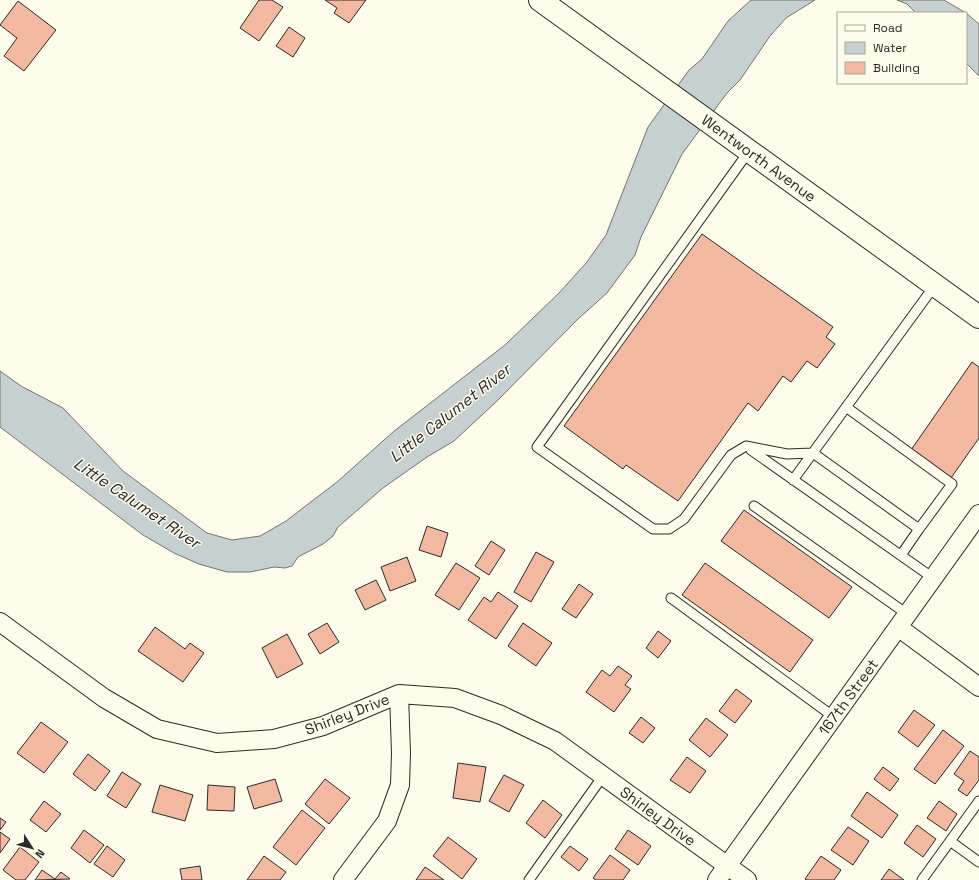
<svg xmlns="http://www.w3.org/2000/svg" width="979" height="880" font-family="'Space Grotesk',sans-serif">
	<rect width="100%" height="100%" fill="#fdfbea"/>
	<path fill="#c7d0d0" stroke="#74746e" d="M751,0h64l-29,18 -16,18 -30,44 -13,13 -45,61 -41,83 -6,18 -28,38 -29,26 -81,82 -43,40 -27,16 -44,31 -45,39 -5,9 -10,8 -25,13 -6,9 -7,2 -11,-1 -24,5h-23l-28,-8 -25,-11 -31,-18 -143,-108v-56l21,15 42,22 60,63 84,62 25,7 28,-4 26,-15 51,-39 56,-50 112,-87 54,-52 28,-31 19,-27 42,-108 41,-57 13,-11 26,-38z
		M897,0h47l22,13h-50l-9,-9z
		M966,13l13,11v52l-13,-13z"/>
	<path fill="#f2b8a0" stroke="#2b2b2b" d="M259,0h13l11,7 -24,34 -19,-13z
		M325,0h41l-17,23 -15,-10 3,-5z
		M18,1l38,29 -32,41 -20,-15 13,-18 -17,-13z
		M289,27l16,11 -12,19 -17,-11z
		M702,234l131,93 -7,10 9,7 -18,24 -10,-7 -16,21 -8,-6 -25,35 -10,-8 -70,98 -52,-36 -3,4 -59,-43z
		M972,362l7,5v71l-28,40 -40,-28z
		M744,510l108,77 -23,31 -108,-77z
		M427,526l21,7 -7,24 -22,-7z
		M491,541l14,9 -16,25 -14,-9z
		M536,552l18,10 -23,40 -17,-10z
		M407,557l9,24 -26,10 -9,-24z
		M456,563l24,15 -21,32 -24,-15z
		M705,563l108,77 -23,32 -108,-77z
		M376,580l10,20 -21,10 -10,-20z
		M579,584l14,10 -17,24 -14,-9z
		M498,592l20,14 -22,33 -28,-19 16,-23 7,5z
		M327,623l12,19 -19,12 -12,-20z
		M523,623l29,20 -16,23 -28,-20z
		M155,627l30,22 5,-6 14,10 -21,29 -45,-31z
		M658,631l13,10 -13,17 -12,-10z
		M287,634l16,30 -26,14 -15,-30z
		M618,666l14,10 -7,9 6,4 -17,23 -28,-20 16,-22 8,6z
		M736,689l16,12 -17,22 -16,-12z
		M914,710l21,15 -17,22 -20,-15z
		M641,717l14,11 -12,15 -14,-10z
		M706,718l22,17 -18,22 -21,-17z
		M41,722l27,20 -24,31 -27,-20z
		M943,730l21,16 -29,38 -21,-15z
		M970,751l9,6v23l-12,16 -9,-6 6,-9 -10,-7z
		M88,754l22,17 -15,20 -22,-17z
		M687,757l19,14 -16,22 -20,-13z
		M458,763l28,4 -6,35 -27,-4z
		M883,767l16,12 -9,12 -16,-12z
		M122,772l19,12 -15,24 -19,-12z
		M504,775l20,10 -15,27 -20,-11z
		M275,779l7,22 -28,8 -7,-22z
		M325,779l25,19 -21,26 -24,-20z
		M160,785l33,10 -8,26 -33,-9z
		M208,785l27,2 -1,24 -27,-1z
		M867,792l31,23 -16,23 -31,-22z
		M543,800l19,15 -17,23 -19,-15z
		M44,801l17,13 -15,18 -16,-12z
		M939,801l18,13 -11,17 -19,-13z
		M302,810l23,18 -29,37 -23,-18z
		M0,818l6,4 -6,8z
		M917,825l19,14 -13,18 -19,-14z
		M848,827l21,14 -16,24 -22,-15z
		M84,830l20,15 -14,18 -19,-15z
		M628,830l23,16 -13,19 -23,-16z
		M0,832l10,7 -10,14z
		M448,837l29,22 -15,20 -29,-23z
		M107,846l18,14 -12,17 -19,-13z
		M570,846l18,13 -9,12 -18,-14z
		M20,847l19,15 -14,18h-9l-13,-10z
		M610,855l20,15 -7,10h-27l-3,-2z
		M264,856l22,16 -6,8h-33z
		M821,856l20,14 -7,10h-27l-2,-1z
		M200,866l2,14h-20l-2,-11z
		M425,867l19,13h-28z
		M889,869l15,11h-23z
		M42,870l13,9 6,-7 9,7 -35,1z"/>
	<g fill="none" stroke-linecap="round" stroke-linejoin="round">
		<defs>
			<path id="lane" d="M749,151l-212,296 116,82h16l15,-10 47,-64 15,-9 41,8 26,-1 106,76 33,-45 -106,-77
				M751,450l182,128
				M793,480l142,-195
				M754,506l153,108
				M901,555l18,-26
				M671,598l163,119
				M950,841l29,21
				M529,880l74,-104
				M922,880l57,-79"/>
			<path id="street" d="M0,622l104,76 53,31 60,14 57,-4 49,-13 76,-32 56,4 46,17 54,26 192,139
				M898,627l81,60
				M343,880l44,-59 13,-36 1,-32 -2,-59
				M717,880l262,-366"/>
			<path id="secondary" d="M540,0l439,317"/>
		</defs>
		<use href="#lane" stroke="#2b2b2b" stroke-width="11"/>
		<use href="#street" stroke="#2b2b2b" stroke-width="20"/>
		<use href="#secondary" stroke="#2b2b2b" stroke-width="24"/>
		<use href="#lane" stroke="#fdfbea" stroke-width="9"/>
		<use href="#street" stroke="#fdfbea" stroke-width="18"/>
		<use href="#secondary" stroke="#fdfbea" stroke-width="22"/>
	</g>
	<g text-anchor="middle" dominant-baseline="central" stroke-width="3" stroke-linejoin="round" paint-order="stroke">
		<g font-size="15" fill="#2b2b2b" stroke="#fdfbea">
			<text transform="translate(759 158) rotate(36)">Wentworth Avenue</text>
			<text transform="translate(848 697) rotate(-54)">167th Street</text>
			<text transform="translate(347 714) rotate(-21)">Shirley Drive</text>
			<text transform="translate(658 816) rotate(36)">Shirley Drive</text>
		</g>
		<g font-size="16" font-style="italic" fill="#2b2b2b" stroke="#fdfbea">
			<text transform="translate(450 413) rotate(-38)">Little Calumet River</text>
			<text transform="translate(137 503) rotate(34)">Little Calumet River</text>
		</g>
	</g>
	<rect x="837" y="12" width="130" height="72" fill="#fdfbea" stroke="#a9a89e"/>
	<rect x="845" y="25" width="20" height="6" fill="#fdfbea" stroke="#a9a89e"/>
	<text x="873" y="32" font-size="12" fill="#2b2b2b">Road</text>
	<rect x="845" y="42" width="20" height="12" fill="#c7d0d0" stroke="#a9a89e"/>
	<text x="873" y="52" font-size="12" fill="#2b2b2b">Water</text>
	<rect x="845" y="62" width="20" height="12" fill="#f2b8a0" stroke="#a9a89e"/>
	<text x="873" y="72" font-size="12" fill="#2b2b2b">Building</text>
	<g transform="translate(32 848) rotate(126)" stroke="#fdfbea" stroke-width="3" paint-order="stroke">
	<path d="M0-3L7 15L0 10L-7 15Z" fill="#2b2b2b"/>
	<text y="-6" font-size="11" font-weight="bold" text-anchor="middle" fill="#2b2b2b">N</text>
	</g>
</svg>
